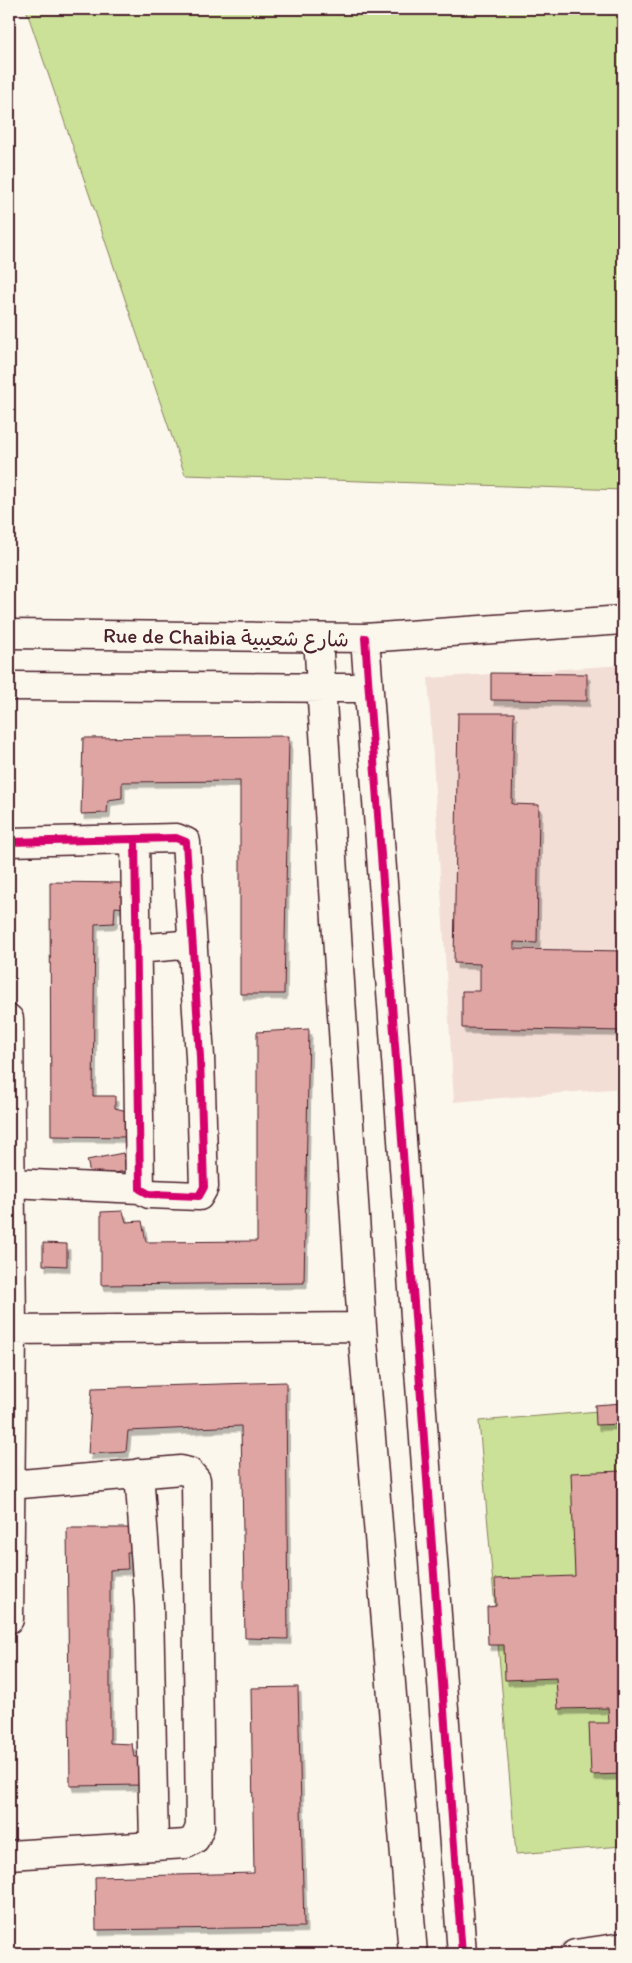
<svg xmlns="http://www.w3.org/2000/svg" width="632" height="1963" font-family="Itim,'Playpen Sans Arabic',sans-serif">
	<defs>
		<filter id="shadow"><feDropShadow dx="3" dy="5.5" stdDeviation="0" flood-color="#0004"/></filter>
	</defs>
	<rect width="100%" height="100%" fill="#fbf7ec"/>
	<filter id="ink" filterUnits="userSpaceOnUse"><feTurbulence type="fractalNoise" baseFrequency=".02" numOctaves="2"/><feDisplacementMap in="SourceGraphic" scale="10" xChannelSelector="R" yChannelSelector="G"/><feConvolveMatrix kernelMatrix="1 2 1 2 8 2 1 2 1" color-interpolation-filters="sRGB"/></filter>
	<g filter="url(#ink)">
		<path fill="#f3ded6" d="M623,665v423l-169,14 -26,-424z"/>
		<path fill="#cbe197" stroke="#8a8061" d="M26,9h597v481l-438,-15z
			M623,1409v437l-107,8 -37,-433z"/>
		<path fill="#dfa5a3" stroke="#4a1f2b" filter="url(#shadow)" d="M491,673l96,1v27l-96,-1z
			M458,713h56l-2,91 27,1 -2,138 -23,-1v7l109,2v80l-161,-3v-37h18v-27l-26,-1z
			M289,736l-5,258h-44v-213l-118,1v16l-14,2 -1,13 -26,1 2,-76z
			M50,882l76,1 -1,25 -10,-1 -1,16 -19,1 -2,172h22v12l12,3 -2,26 -74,-1z
			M309,1029l-5,254 -203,2v-73l22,-1 3,11 16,-1 4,21 111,-1v-209z
			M123,1153l3,18 -35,6 -4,-17z
			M43,1243l24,1v22l-24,-1z
			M286,1382l2,257 -43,-1 -4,-212 -113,5 -2,21 -38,2 4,-66z
			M623,1403v21l-27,1 -1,-20z
			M623,1471v303l-32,1 -2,-52h20l-1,-15 -50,1 -2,-31 -51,2 -1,-35h-16l-1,-38 9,-1 -1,-27 80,-3 -4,-103z
			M67,1528h73v24h-13l1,17 -18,1v173l22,1 2,13 11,-1 -1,29 -74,1z
			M298,1687l6,240 -208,3 -1,-53 159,-4 -3,-185z"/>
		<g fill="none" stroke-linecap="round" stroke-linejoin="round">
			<defs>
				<path id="minor" d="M9,634l356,4 258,-18
					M318,638l44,689 51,627
					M365,638l97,1316
					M9,686l359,2
					M9,842l167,-4 10,4 14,215 4,130 -5,9 -50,-2 -9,-5 -5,-350
					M137,949l56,-5
					M9,1019l3,311 -3,289
					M11,1183l129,6
					M9,1330l353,-3
					M139,1473l10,133 5,239
					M9,1855l177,-11 9,-5 5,-12 -4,-347 -7,-8 -8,-2 -171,15
					M575,1954l48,-7"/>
			</defs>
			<use href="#minor" stroke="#4a1f2b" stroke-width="31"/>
			<use href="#minor" stroke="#fbf7ec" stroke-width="28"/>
			<defs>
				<path id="cycleway" d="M365,638l97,1316
					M9,842l167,-4 10,4 14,215 4,130 -5,9 -50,-2 -9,-5 -5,-350"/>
			</defs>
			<use href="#cycleway" stroke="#fbf7ec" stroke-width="11"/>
			<use href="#cycleway" stroke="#d6006c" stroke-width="8"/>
		</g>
	</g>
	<g text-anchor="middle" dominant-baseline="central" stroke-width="4.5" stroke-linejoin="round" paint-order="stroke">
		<g font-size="21" fill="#4a1f2b" stroke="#fbf7ec">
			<text transform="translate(226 637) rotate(1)">Rue de Chaibia شارع شعيبية</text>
		</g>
	</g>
	<rect width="632" height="1963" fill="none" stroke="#fbf7ec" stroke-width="30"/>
	<rect x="15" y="15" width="602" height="1933" fill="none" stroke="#4a1f2b" stroke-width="2" filter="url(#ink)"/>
</svg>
